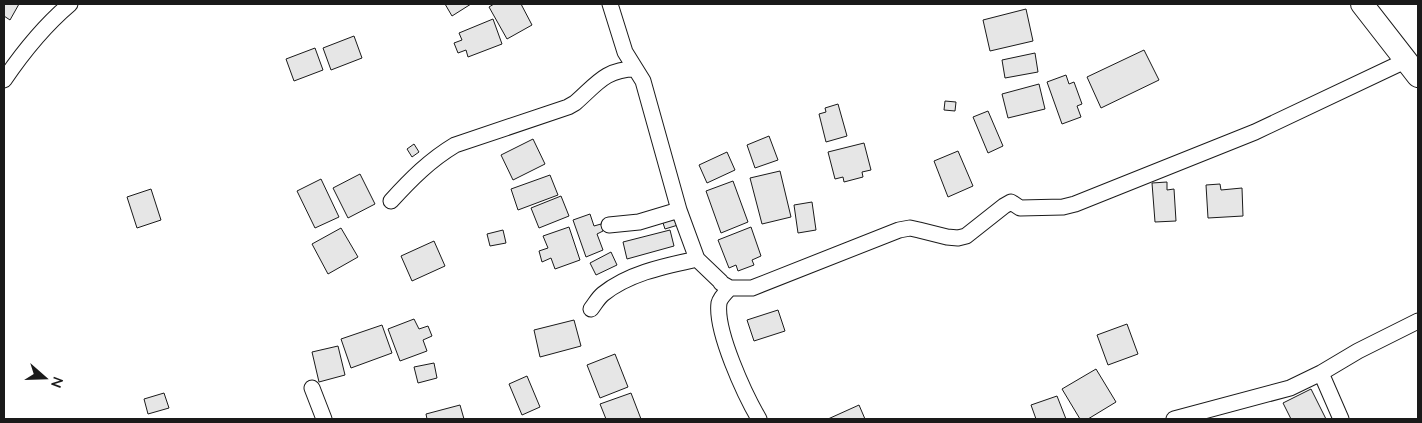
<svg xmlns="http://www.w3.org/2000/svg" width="1422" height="423" font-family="'Nunito Sans',sans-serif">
	<rect width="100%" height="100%" fill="#fff"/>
	<path fill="#e6e6e6" stroke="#1a1a1a" d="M4,4h15l-9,16 -6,-4z
		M445,4h26l-19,12z
		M494,4h27l11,21 -25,14 -18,-32z
		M1026,9l7,32 -43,10 -7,-31z
		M493,19l9,25 -34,13 -2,-7 -8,3 -4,-10 8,-3 -3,-7z
		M354,36l8,22 -31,12 -8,-22z
		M315,48l8,22 -29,11 -8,-22z
		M1144,50l15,30 -58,28 -14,-31z
		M1035,53l3,19 -33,6 -3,-18z
		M1066,75l3,9 5,-2 8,22 -5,2 4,11 -19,7 -15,-42z
		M1039,84l6,25 -37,9 -6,-24z
		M945,101l11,1 -1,9 -11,-1z
		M838,104l9,32 -21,6 -7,-28 7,-2 -1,-4z
		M988,111l15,35 -15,7 -15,-36z
		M769,136l9,24 -23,8 -8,-23z
		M533,139l12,25 -32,16 -12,-25z
		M864,143l7,27 -9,2 1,5 -19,5 -1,-5 -8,2 -7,-27z
		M414,144l5,8 -7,5 -5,-8z
		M958,151l15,35 -25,11 -14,-36z
		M727,152l8,18 -28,13 -8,-18z
		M780,171l11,46 -29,7 -12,-46z
		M360,174l15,30 -27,14 -15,-30z
		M550,175l8,20 -40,15 -7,-21z
		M321,179l18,38 -24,11 -18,-37z
		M733,181l15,41 -27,11 -15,-42z
		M1167,182v8l7,-1 2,32 -21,1 -3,-39z
		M1220,184l1,6 21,-2 1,28 -35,2 -2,-33z
		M151,189l10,31 -24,8 -10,-31z
		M561,196l8,20 -30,12 -8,-20z
		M812,202l4,28 -18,3 -4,-28z
		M590,214l4,12 7,-2 2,7 -6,3 6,16 -17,7 -13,-37z
		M675,216l3,9 -13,4 -3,-9z
		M569,227l11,33 -25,9 -4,-11 -9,4 -3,-11 9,-3 -5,-12z
		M751,227l10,29 -9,4 2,5 -16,6 -2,-6 -7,3 -11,-28z
		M341,228l17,29 -30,17 -16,-30z
		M503,230l3,13 -16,3 -3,-12z
		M670,230l4,16 -47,13 -4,-17z
		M434,241l11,25 -33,15 -11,-25z
		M611,252l6,13 -21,10 -6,-12z
		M778,310l7,21 -31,10 -7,-21z
		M414,319l5,10 9,-3 4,10 -9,4 4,11 -27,10 -12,-32z
		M574,320l7,26 -41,11 -6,-27z
		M1127,324l11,30 -30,11 -11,-30z
		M382,325l10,28 -41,15 -10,-29z
		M338,346l7,29 -26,7 -7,-30z
		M615,354l13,33 -28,11 -13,-33z
		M434,363l3,15 -19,5 -4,-16z
		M1096,369l20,33 -28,17h-8l-18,-30z
		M527,376l13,31 -18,8 -13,-31z
		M1311,389l15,30h-35l-8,-16z
		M164,393l5,15 -21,6 -4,-15z
		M631,393l10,26h-35l-6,-15z
		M1057,396l9,23h-30l-5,-14z
		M460,405l4,14h-37l-1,-5z
		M859,405l6,14h-37z"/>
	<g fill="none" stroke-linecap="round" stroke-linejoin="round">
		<defs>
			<path id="minor" d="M610,4l15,48 18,29 36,129 18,49 24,23v1l9,5h22l147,-58 11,-2 9,2 28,7 11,1 8,-2 38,-30 7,-4 9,6 43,-1 12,-3 180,-72 150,-71
				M4,80c19,-28 40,-54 66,-76
				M391,201c20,-22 39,-41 64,-56l113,-38 7,-4c21,-18 30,-34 60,-34
				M609,225l30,-3 40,-12
				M730,288c-4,4 -10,10 -11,15 -4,28 26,92 40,116
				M591,309c4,-5 7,-11 12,-15 26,-21 62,-28 94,-35
				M1321,373l20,46
				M312,388l12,31
				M1174,419l116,-31 31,-15 37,-22 60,-30"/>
			<path id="secondary" d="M1362,4l56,72"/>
		</defs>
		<use href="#minor" stroke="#1a1a1a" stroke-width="17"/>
		<use href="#secondary" stroke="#1a1a1a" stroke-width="24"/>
		<use href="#minor" stroke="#fff" stroke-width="15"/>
		<use href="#secondary" stroke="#fff" stroke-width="22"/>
	</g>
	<rect width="1422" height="423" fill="none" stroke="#1a1a1a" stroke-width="10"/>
	<g transform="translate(45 378) rotate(110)" stroke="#ffffff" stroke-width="4" paint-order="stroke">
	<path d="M0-4L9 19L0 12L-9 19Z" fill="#1a1a1a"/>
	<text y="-8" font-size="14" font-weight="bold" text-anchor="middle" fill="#1a1a1a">N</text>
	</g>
</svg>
